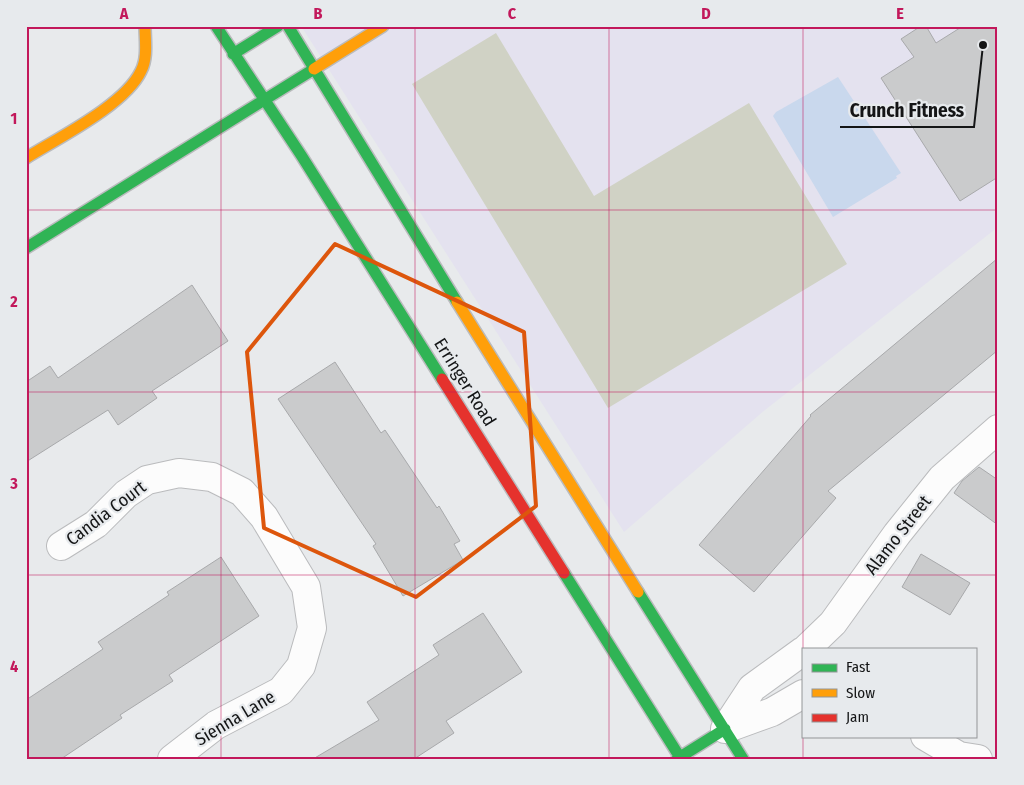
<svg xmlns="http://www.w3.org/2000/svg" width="1024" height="785" font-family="'Fira Sans Condensed',sans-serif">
	<rect width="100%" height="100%" fill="#e8eaec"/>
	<path fill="#e4e2ef" d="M308,26h690v201l-233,183 -141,122 -321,-503z"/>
	<path fill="#d0d2c5" d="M496,33l98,163 155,-93 98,161 -239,144 -196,-324z"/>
	<path fill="#c9d8ed" d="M838,77l63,96 -5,3 1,2 -64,39 -60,-101 3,-4z"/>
	<path fill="#cacbcc" stroke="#a8a9ab" d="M921,26h5l10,17 27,-17h35v151l-38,24 -79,-123 33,-21 -13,-18z
		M998,258v92l-170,141 8,7 -82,94 -55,-47 112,-129 -1,-1z
		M192,285l36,56 -76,50 5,7 -39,27 -10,-15 -82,52v-80l24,-16 8,12z
		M335,362l46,71 4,-3 52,78 2,-2 21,35 -6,3 9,16 -60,36 -30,-50 3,-2 -98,-145z
		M979,467l19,13v45l-44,-32 8,-12z
		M921,554l49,29 -20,32 -48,-28z
		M221,557l38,59 -90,59 4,6 -53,34 2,3 -61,41h-35v-59l77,-51 -5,-7 71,-47 -2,-3z
		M483,613l39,59 -76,49 8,12 -40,26h-101l66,-39 -12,-18 72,-47 -6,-10z"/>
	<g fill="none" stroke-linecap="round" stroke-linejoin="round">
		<defs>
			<path id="street" d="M61,546l35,-22 30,-30 21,-14 32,-7 33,4 30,15 22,25 42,70 6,41 -11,38 -20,25 -65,34 -44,34
				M806,649l27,-26 64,-89 45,-56 56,-49
				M725,729l27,-41 51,-37
				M725,729l47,-17 31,-18
				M925,736l34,20 19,3"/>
			<path id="fast" d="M216,26l85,129 141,224
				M288,26l169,276
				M233,54l45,-28
				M26,248l288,-179
				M564,573l117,186
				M638,592l105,167
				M677,759l48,-30"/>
			<path id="slow" d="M314,69l69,-43
				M26,158c32,-20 99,-53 115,-87 7,-13 4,-31 4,-45
				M457,302l181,290"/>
			<path id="jam" d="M442,379l122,194"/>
		</defs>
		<use href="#street" stroke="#babbbd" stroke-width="30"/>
		<use href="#fast" stroke="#babbbd" stroke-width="14"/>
		<use href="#slow" stroke="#babbbd" stroke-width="14"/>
		<use href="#jam" stroke="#babbbd" stroke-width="14"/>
		<use href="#street" stroke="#fcfcfc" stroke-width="28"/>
		<use href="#fast" stroke="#30b455" stroke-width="11"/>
		<use href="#slow" stroke="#ff9f0a" stroke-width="11"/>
		<use href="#jam" stroke="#e5322d" stroke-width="11"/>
	</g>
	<path fill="none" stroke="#dd560c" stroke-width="4" stroke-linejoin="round" d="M335,244l189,88 12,174 -120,91 -152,-69 -17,-176z"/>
	<path fill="none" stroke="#c2185b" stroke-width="1" stroke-opacity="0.55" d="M221,26v733M415,26v733M609,26v733M803,26v733M26,210h972M26,392h972M26,575h972"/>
	<g text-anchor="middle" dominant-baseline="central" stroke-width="4.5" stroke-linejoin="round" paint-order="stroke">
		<g font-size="18" fill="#141516" stroke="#e7eaed">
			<text transform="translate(465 382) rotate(58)">Erringer Road</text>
			<text transform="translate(106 513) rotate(-37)">Candia Court</text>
			<text transform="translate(898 535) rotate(-52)">Alamo Street</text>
			<text transform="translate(235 718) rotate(-31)">Sienna Lane</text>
		</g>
	</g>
	<path fill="none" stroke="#141516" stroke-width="2" d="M983 45L974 127H840"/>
	<circle fill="#141516" stroke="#e7eaed" stroke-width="2" cx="983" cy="45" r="5"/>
	<g font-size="19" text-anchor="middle" font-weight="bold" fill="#141516" stroke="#e7eaed" stroke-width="4.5" stroke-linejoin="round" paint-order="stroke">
		<text x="907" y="117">Crunch Fitness</text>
	</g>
	<rect width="1024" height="785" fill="none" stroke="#e7eaed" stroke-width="55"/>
	<rect x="802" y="648" width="175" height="90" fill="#e7eaed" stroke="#939597"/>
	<rect x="812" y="664" width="25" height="8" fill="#30b455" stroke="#939597"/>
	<text x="846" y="672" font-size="15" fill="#141516">Fast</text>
	<rect x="812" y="689" width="25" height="8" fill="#ff9f0a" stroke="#939597"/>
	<text x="846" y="698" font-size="15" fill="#141516">Slow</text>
	<rect x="812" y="714" width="25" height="8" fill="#e5322d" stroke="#939597"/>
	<text x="846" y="722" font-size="15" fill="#141516">Jam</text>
	<rect x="28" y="28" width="968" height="730" fill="none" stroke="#c2185b" stroke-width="2"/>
	<g font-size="16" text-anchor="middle" font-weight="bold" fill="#c2185b">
		<text x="124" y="19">A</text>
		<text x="318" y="19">B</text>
		<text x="512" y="19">C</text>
		<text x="706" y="19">D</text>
		<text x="900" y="19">E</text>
		<text x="14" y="124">1</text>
		<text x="14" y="307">2</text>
		<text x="14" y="489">3</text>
		<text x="14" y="672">4</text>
	</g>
</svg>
